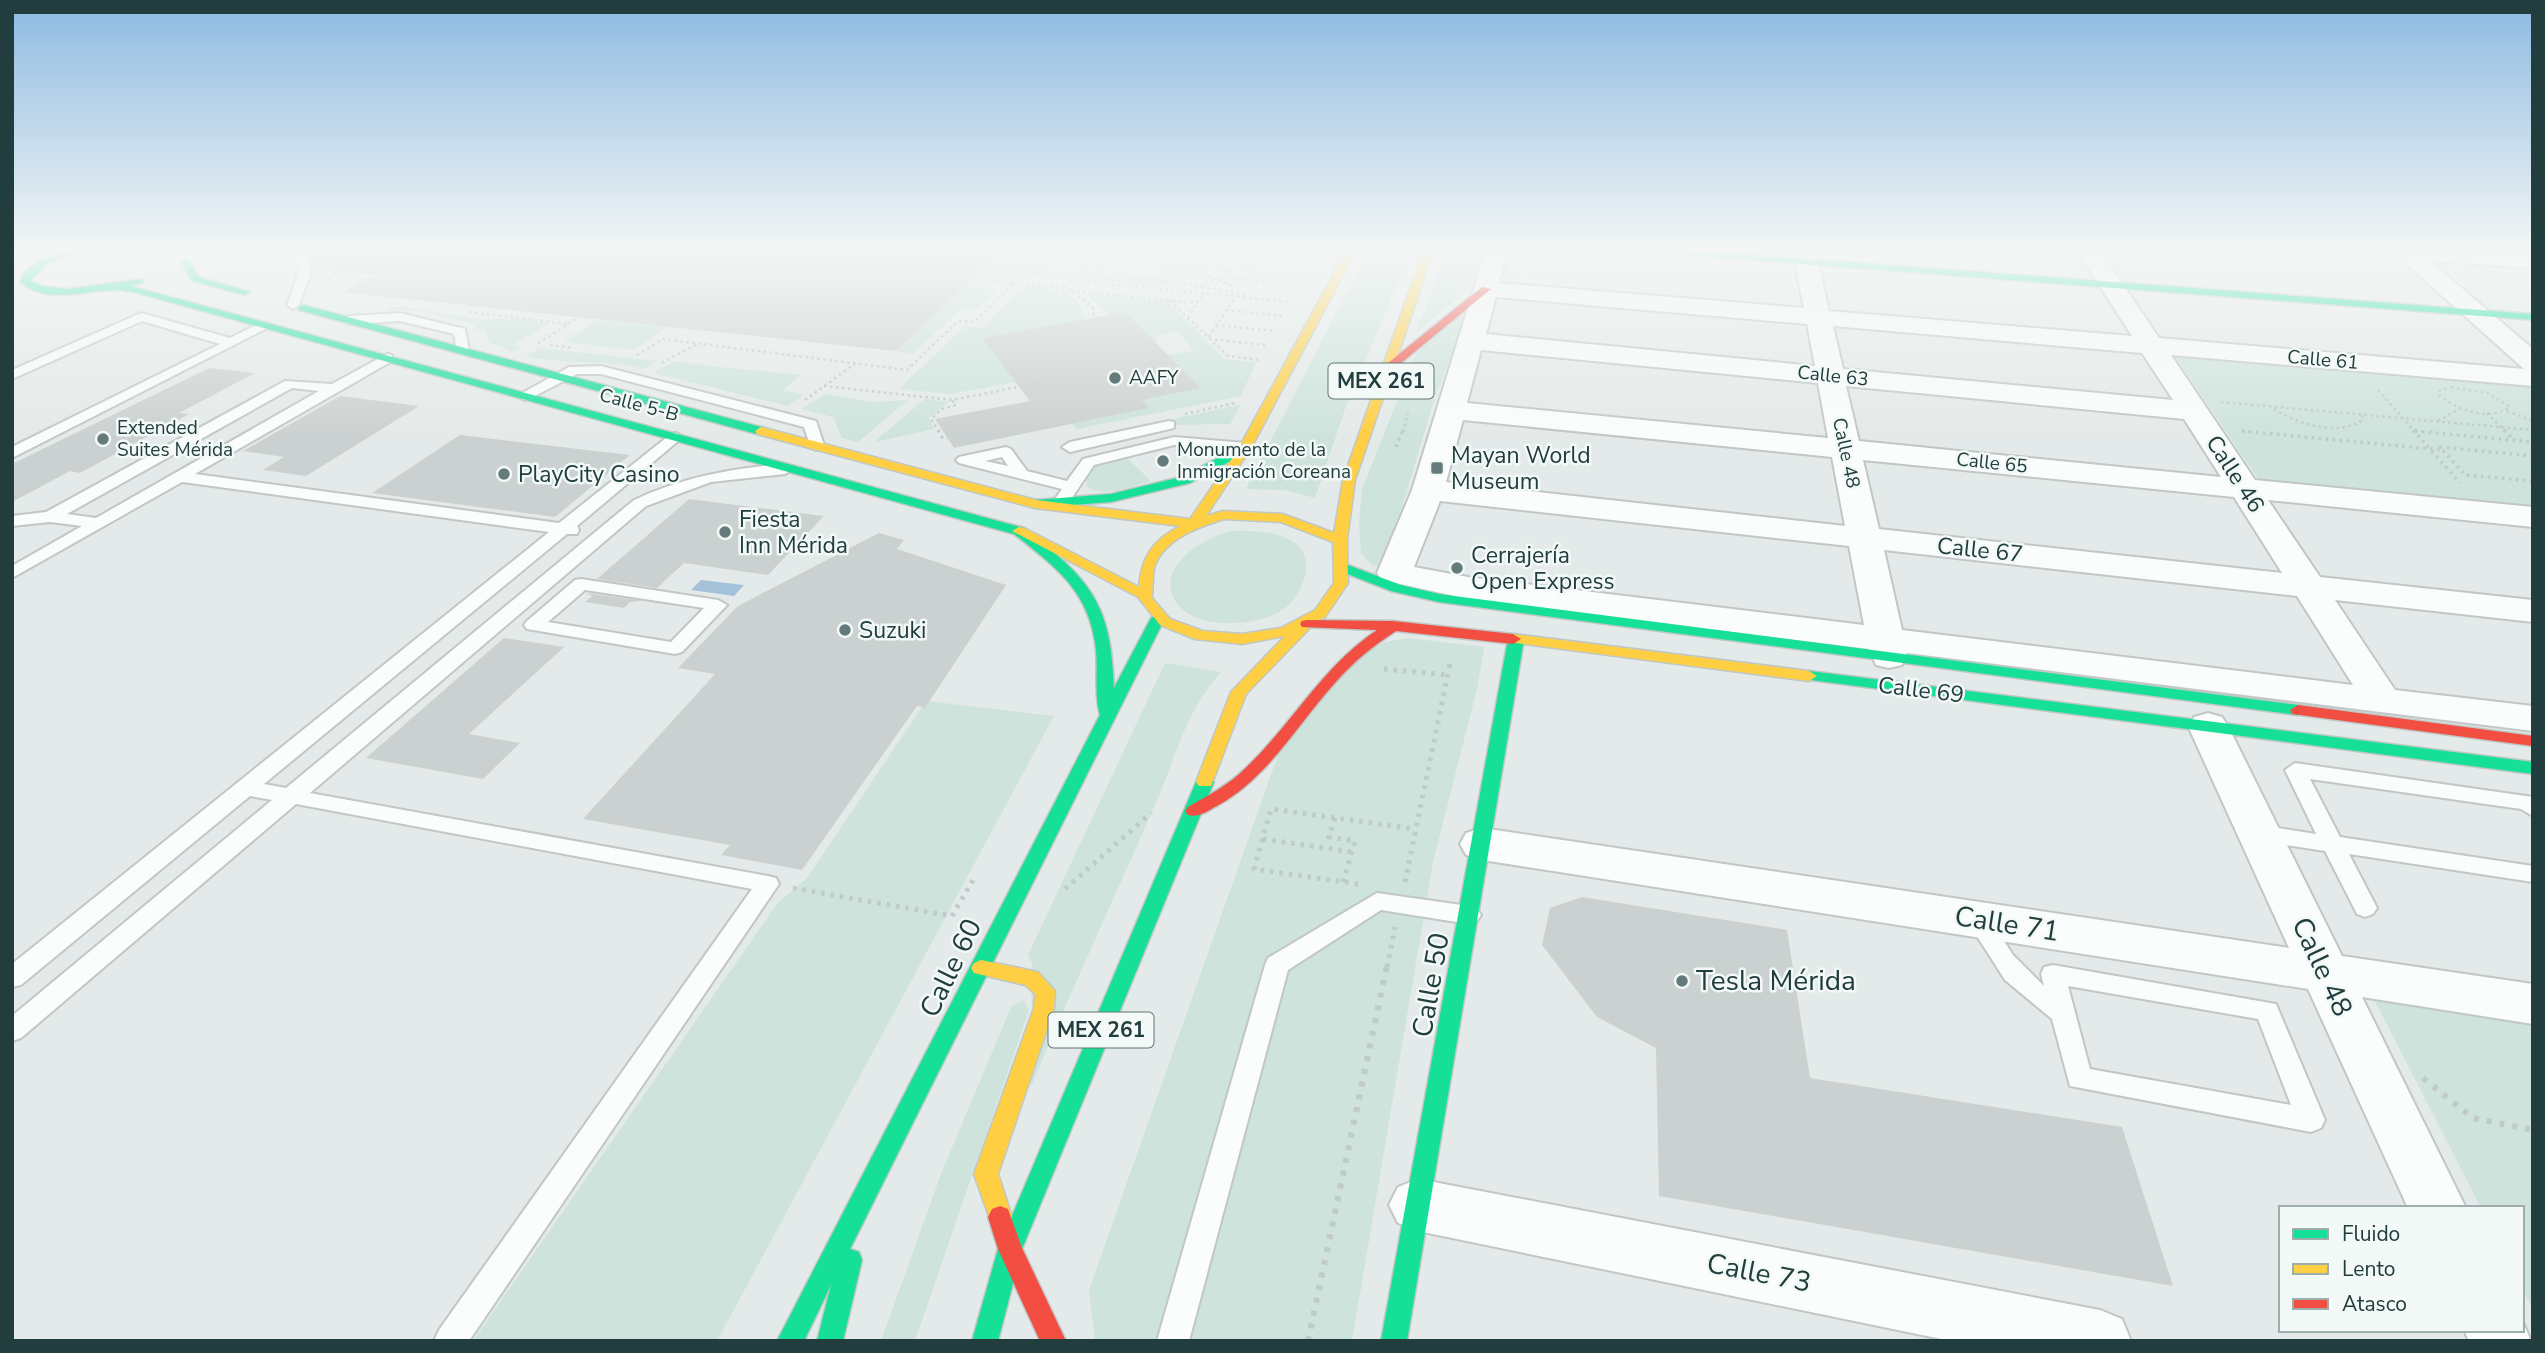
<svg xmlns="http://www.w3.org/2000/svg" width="2545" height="1353" font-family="'Nunito Sans',sans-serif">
	<rect width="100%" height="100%" fill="#e4eae9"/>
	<path fill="#cde3db" d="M1369,249h43l-67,160 -30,89 -31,-8 -38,-1z
		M1447,249h35l-12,39 -54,45z
		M1001,253l56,6 -15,17 -60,-5z
		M1099,254l41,2 71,13 -7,5z
		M1086,272l83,8 -5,6 -84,-8z
		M966,286l31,4 -20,19 -14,-2 -50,47 -17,-3z
		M1022,286c27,2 57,1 63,34l-102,19 27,35 6,-1 6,8 -72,13 -51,-5 66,-63 18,2z
		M1087,294l80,7 57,58 32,3 -15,34 -164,33 -5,-5 76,-16 -6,-8 58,-12 -32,-33 26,-4 -16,-19 -24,3 5,7h-5l-45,-27z
		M403,307l79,13 30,-2 38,5 -37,22 9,3 -9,4 -24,-10 -4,-11 -13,-3 5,-3 -63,-15 -28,1 1,-3z
		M1457,317l9,3 -31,77 -51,170 -12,-2 -11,-11 -2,-31 3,-34 56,-140z
		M597,320l70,7 -33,23 -71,-8z
		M540,348l117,13 -13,8c-40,-10 -79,-4 -118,-13z
		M2170,349l363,31v131l-272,-28z
		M675,361c42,7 83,9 126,14l-18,15 20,5 -15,11 -135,-33z
		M825,394l48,8 35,-2 -50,42 -16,-4 -9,-21 -31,-8z
		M925,399l24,3 -20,16 5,11 -60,13z
		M1241,404l-11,20 -61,1 1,-5z
		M1125,456l26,25c-18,5 -49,18 -64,5 -4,-22 22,-26 38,-30z
		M1232,531c36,-2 90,5 70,54 -5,13 -16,25 -29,30 -28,12 -88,15 -101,-21 -11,-32 36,-58 60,-63z
		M1408,638l76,9 -6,38 -45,177 -81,479h-257l-6,-51 190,-538 75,-94 31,-16z
		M1165,663l56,9c-37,42 -44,83 -66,133 -41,94 -85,187 -124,282l1,-124 -4,-8z
		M926,701l128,15 -337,625h-244l304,-437 30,-26z
		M2373,997l160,25v287l-11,-20v-81h-41z
		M1023,1000l6,10 -114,331h-34l60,-167 70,-167z"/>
	<path fill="#a4c2da" d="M701,580l43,5 -10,11 -43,-6z"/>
	<path fill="#cbd1d0" d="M304,249h701l-109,102 -554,-59 33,-17 -61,-6z
		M1125,312l76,76 -59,12 7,8 -195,40 -19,-29 95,-18 -48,-63z
		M209,368l46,5 -76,40 10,1 -109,59 -10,-2 -58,31v-38z
		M340,396l79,10 -113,70 -43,-6 21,-13 -41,-6z
		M460,435l170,20 -75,62 -183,-24z
		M689,499l135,17 -56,59 -84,-12 -27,25 -60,-9z
		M879,533l25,7 -7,9 109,36 -81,123 -8,-2 -115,164 -81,-15 9,-10 -147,-26 132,-145 -37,-6 60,-62z
		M586,593l57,8 -13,1 -6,6 -39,-6 7,-6z
		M504,638l60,9 -95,87 51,9 -37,36 -117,-21z
		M1582,897l205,33 23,148 312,49 51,159 -514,-90 -3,-148 -59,-31 -55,-72 8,-37z"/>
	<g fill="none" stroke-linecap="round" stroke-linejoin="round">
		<defs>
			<path id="lane" d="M287,249h12l13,20 -13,36 -6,4 -6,-4 13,-36z
				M141,313l89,25 32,-16 11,3 -261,133v-11l208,-103 -78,-23 -130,58v-9z
				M400,313l65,16 4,21 -12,3 -3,-19 -54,-13 -51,3 -6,-4 6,-4z
				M387,354l5,1v6l-197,113 364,49 112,-89 5,-1 7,4 -106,89 2,4 -2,4h-10l-303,250 22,4 348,-288c49,-23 98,-32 151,-36l8,5 -8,5 -74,8 -65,24 -336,287 458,83 8,2 3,6 -310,457h-35l5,-11 313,-441 -456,-85 -275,234 -9,3v-25l260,-216 -22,-4 -229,189 -9,2v-23l537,-432 -367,-50 -170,96v-12l70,-40 -32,-4 -38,4v-10l34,-4 239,-131 47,3zM292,388l27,3 -223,127 -29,-4z
				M601,366l215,55 8,24 -8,5 -5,-2 -7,-21 -203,-53h-24l-48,25 -5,1 -7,-4 52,-29z
				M1169,421l5,1v6l-104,24 -8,-5 8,-5z
				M1174,437l71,6 8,5 -8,5 -71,-8 -80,20 -27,40 -6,2 -8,-5 9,-13 -103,-26 -3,-3 3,-3 47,-10 5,2 16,22 40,10 16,-22zM1002,457l6,9 -23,-5z
				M581,579l137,21 9,5 -45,47 -7,2 -148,-25 -3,-4 3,-4 48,-41zM585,590l119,18 -33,34 -123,-20z
				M2295,763l238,34v19l-12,-7 -211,-30 30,58 193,29v16l-184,-28 28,54 -4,6 -8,3 -8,-3 -32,-63 -66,-10 -8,-3 -3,-5 3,-5 8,-3 57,9 -31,-64z
				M1377,893l92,13 8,3 4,6 -4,6 -8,3 -88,-14 -93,60 -99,371h-32l108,-376 3,-7z
				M1978,910l8,3 27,42 31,31 -3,-12 3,-7 9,-2 223,39 49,116 -4,8 -10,4 -241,-46 -18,-67 -47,-39 -39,-61 4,-6zM2068,986l190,33 33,86 -201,-36z"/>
			<path id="street" d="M1486,249h23l-10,34 305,25 -12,-59h23l14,62 303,25 -56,-87h23l60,89 365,31 -124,-111 -43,-4 -4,-5h109l71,5v14l-103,-7 103,88v37l-362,-31 84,125 278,27v20l-265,-27 52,77 213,23v22l-198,-22 60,90 138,16v25l-626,-78 -5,12 -13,3 -13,-3 -7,-16 -401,-50 -86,-19 -5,-7 35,-83zM1496,297l311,27 8,42 -329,-32zM1833,326l309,27 31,47 -330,-31zM1481,350l337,33 10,55 -361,-35zM1846,386l338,33 37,58 -362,-36zM1463,420l369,37 13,69 -399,-44zM1863,460l371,37 48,76 -403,-44zM1440,501l409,45 15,79 -396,-48 -54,-10zM1884,550l413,46 56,89 -451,-55z
				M2208,713l14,4 6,9 114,230 191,28v40l-171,-27 104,211h-58l-100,-219 -826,-129 -16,-5 -6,-11 6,-11 16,-5 807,120 -101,-222 6,-9z
				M1418,1179l682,131 22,9 9,22h-180l-533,-110 -20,-8 -9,-18 9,-18z
				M2522,1320l9,21h-62l-5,-11h58z"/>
			<path id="fast" d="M74,249h14l-39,14 -19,18 12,5 25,3 76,-10v4l-13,3 894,242c66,52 87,74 90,160l37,-70 7,-4 5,1 2,3 -315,631 9,3 3,8 -19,81h-26l14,-56 -27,56h-27l323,-626c-6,-19 -2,-44 -4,-65 -6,-58 -39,-82 -82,-116l-877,-241c-7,-1 -14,-3 -21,-3 -32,0 -67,15 -96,-8 6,-21 36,-27 54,-33z
				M1639,249h42l852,65v6l-889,-68z
				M186,259l3,1 10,17 51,15 -5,3 -53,-14 -11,-19z
				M303,305l462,123 2,3 -2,3h-8l-458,-124 -1,-2z
				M1243,445l4,1v6l-57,31 -79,19 -76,6 -7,-4 7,-4 76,-6 70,-17z
				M1345,564l56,21 38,9 859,111 8,5 -8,5 -859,-113 -48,-11 -51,-20 -2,-3z
				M1516,634l8,5 -117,702h-26l127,-702z
				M1809,671l724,91v12l-730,-95 -2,-3z
				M1205,776l6,2 3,4 -192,467 -24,92h-26l26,-92 198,-467 3,-4z"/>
			<path id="slow" d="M1347,249h10l-106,199 -45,68 17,-5 60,3 51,19 9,-53 81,-231h10l-79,231 -8,60 1,43 -23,34 -18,9 2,3 -3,3 -60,62 -35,92h-12l-3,-4 35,-90 54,-56 -43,8 -47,-5 -35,-14 -22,-28 -126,-66 7,-4 5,1 115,59c2,-30 14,-47 41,-61l-145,-18 -278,-74 -2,-3 6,-4 275,73 154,19 49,-71zM1224,519l57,3 52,20 1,41 -19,27 -34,18 -39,6 -39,-3 -33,-12 -18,-21c1,-10 0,-24 3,-33 11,-27 44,-38 69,-46z
				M1513,634l296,37 8,5 -8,5 -301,-39 -3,-3z
				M981,960l57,12 17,19 -1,17 -56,166 14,43 -4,8 -8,3 -8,-3 -18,-51 60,-166 1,-14 -10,-9 -51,-12 -3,-5 3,-5z"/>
			<path id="jam" d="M1482,287l9,2 -101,83h-8v-4z
				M1307,620l86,1 120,13 8,5 -8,5 -117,-13c-23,15 -43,31 -61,52 -39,43 -66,94 -118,123 -10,5 -18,12 -29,9l-3,-4 3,-4c17,-10 35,-19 50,-32 51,-45 81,-106 139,-145l-75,-3 -2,-3 2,-3z
				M2298,705l235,31v10l-241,-32 -2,-4z
				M1000,1206l8,3 14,39 44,93h-26l-42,-92 -10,-32 4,-8z"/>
		</defs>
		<use href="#lane" stroke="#c1c7c6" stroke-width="4"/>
		<use href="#street" stroke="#c1c7c6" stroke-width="4"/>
		<use href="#fast" stroke="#bfc8c7" stroke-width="3"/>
		<use href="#slow" stroke="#bfc8c7" stroke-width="3"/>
		<use href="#jam" stroke="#bfc8c7" stroke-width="3"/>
		<path stroke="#c1caca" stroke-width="2.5" stroke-dasharray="2.5 3.5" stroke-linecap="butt" d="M1096,254l117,23
			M1199,255l36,6
			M1159,257l65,12
			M1083,267l165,28
			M1244,278l25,5 20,-34
			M1070,280l220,22
			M1014,283c31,2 59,2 80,27l-1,8
			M326,284l14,-16 -13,-19
			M1200,286l8,-5 25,5 -20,-8 30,1 -20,-9h31l-19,-8 34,1 8,-14
			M1063,287l34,-34
			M1071,291l126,12
			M1170,301l58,55 31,4
			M1226,310l57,6
			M469,312l99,12
			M1188,318l15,-25
			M1216,325l59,6
			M1209,337l27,-41
			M1209,339l57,6
			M538,343l40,-25
			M550,345l22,3
			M637,355l26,-16 244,31 51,-49 16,1 40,-39 -40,-4
			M662,363l35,-19
			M824,386l128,14 91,-18
			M2451,387l37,6 22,14c-21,15 -53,3 -71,-12v-4z
			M2378,390l37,42
			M805,400l51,-37
			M2221,402l312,28
			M2269,406c26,17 65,32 94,14l-1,-5
			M2507,411l26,10
			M2487,413l19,19
			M1185,414l50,-11
			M2438,421l23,-13
			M2242,431l11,1
			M2415,431l11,1
			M939,432l-8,-13 11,-10 14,-4 -4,-5
			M1403,432l5,-19"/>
		<path stroke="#c1caca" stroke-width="3.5" stroke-dasharray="2.5 4.5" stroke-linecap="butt" d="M938,430l5,9 4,-1
			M2413,430l47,53
			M2504,430l9,9
			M2242,431l201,19
			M2415,431l118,11
			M1396,447l7,-17
			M2533,456l-93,-9 25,28 68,6
			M1450,666l1,-5"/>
		<path stroke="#c1caca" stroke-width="5" stroke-dasharray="3.5 6" stroke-linecap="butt" d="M1384,669l64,6
			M1335,818l-6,19 26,4 -12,41
			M1263,839l89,13
			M1405,882l45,-218
			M1358,884l-104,-15 17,-60 144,20
			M793,888l159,28 24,-41
			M1065,889l86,-76
			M1387,967l8,-40"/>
		<path stroke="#c1caca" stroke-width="6" stroke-dasharray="5 8" stroke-linecap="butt" d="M2423,1078l50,40 60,12
			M1308,1341l79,-376"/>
		<use href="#lane" fill="#fbfcfc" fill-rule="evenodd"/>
		<use href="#street" fill="#fbfcfc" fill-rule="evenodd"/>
		<use href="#fast" fill="#16e098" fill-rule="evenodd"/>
		<use href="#slow" fill="#ffcf43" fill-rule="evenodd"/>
		<use href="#jam" fill="#f24e42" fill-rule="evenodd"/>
	</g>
	<linearGradient id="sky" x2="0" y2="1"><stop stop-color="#8dbae2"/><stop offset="0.57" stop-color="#f3f6f5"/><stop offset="1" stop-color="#f3f6f5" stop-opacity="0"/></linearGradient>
	<rect width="2545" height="438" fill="url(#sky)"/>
	<g fill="#657a7a" stroke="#f2f9f7" stroke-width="2.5">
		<circle cx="1115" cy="378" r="7"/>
		<circle cx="103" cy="439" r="7"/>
		<circle cx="1163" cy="461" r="7"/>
		<rect x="1430" y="461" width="14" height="14" rx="3.5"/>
		<circle cx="504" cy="474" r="7"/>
		<circle cx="725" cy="532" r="7"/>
		<circle cx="1457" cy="568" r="7"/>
		<circle cx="845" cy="630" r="7"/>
		<circle cx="1682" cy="981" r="7"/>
	</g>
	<g text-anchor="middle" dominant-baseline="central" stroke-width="5" stroke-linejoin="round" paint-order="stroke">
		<g font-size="19" fill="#213d3e" stroke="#f2f9f7">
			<text transform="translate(2323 360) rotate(5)">Calle 61</text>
			<text transform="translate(1833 376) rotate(6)">Calle 63</text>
			<text transform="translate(639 405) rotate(15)">Calle 5-B</text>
			<text transform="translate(1846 453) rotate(78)">Calle 48</text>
			<text transform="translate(1992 463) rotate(6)">Calle 65</text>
		</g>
		<g font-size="19" fill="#213d3e" stroke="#f2f9f7" text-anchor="start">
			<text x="1129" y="378">AAFY</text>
			<text x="117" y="428">Extended<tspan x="117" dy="22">Suites Mérida</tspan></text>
			<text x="1177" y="450">Monumento de la<tspan x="1177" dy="22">Inmigración Coreana</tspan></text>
		</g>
		<g fill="#f2f9f7" stroke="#607576" stroke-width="2">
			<rect x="1328.5" y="363.5" width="105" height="35" rx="5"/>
			<rect x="1048.5" y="1012.5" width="105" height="35" rx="5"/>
		</g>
		<g font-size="21" font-weight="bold" fill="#213d3e">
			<text x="1381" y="381">MEX 261</text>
			<text x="1101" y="1030">MEX 261</text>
		</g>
		<g font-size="23" fill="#213d3e" stroke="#f2f9f7" text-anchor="start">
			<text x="1451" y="455">Mayan World<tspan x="1451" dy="26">Museum</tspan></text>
			<text x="518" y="474">PlayCity Casino</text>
			<text x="739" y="519">Fiesta<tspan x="739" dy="26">Inn Mérida</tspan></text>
			<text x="1471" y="555">Cerrajería<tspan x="1471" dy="26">Open Express</tspan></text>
			<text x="859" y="630">Suzuki</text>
		</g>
		<g font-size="23" fill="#213d3e" stroke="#f2f9f7">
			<text transform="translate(2235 474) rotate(57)">Calle 46</text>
			<text transform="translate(1980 550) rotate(6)">Calle 67</text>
			<text transform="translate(1921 690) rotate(7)">Calle 69</text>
		</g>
		<g font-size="28" fill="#213d3e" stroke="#f2f9f7">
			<text transform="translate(2007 924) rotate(9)">Calle 71</text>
			<text transform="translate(2322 967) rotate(65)">Calle 48</text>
			<text transform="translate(951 968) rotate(-64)">Calle 60</text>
			<text transform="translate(1431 985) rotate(-80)">Calle 50</text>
			<text transform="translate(1759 1273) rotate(11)">Calle 73</text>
		</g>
		<g font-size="28" fill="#213d3e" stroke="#f2f9f7" text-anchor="start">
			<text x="1696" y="981">Tesla Mérida</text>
		</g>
	</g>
	<rect width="2545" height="1353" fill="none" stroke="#213d3e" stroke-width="28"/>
	<rect x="2279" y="1206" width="245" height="126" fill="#f2f9f7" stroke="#9eaead" stroke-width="2"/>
	<rect x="2293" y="1229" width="35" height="10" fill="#16e098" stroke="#9eaead" stroke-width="2"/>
	<text x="2342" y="1241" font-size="21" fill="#213d3e">Fluido</text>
	<rect x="2293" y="1264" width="35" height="10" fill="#ffcf43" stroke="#9eaead" stroke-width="2"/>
	<text x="2342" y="1276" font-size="21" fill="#213d3e">Lento</text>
	<rect x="2293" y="1299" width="35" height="10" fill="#f24e42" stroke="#9eaead" stroke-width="2"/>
	<text x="2342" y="1311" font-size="21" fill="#213d3e">Atasco</text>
</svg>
